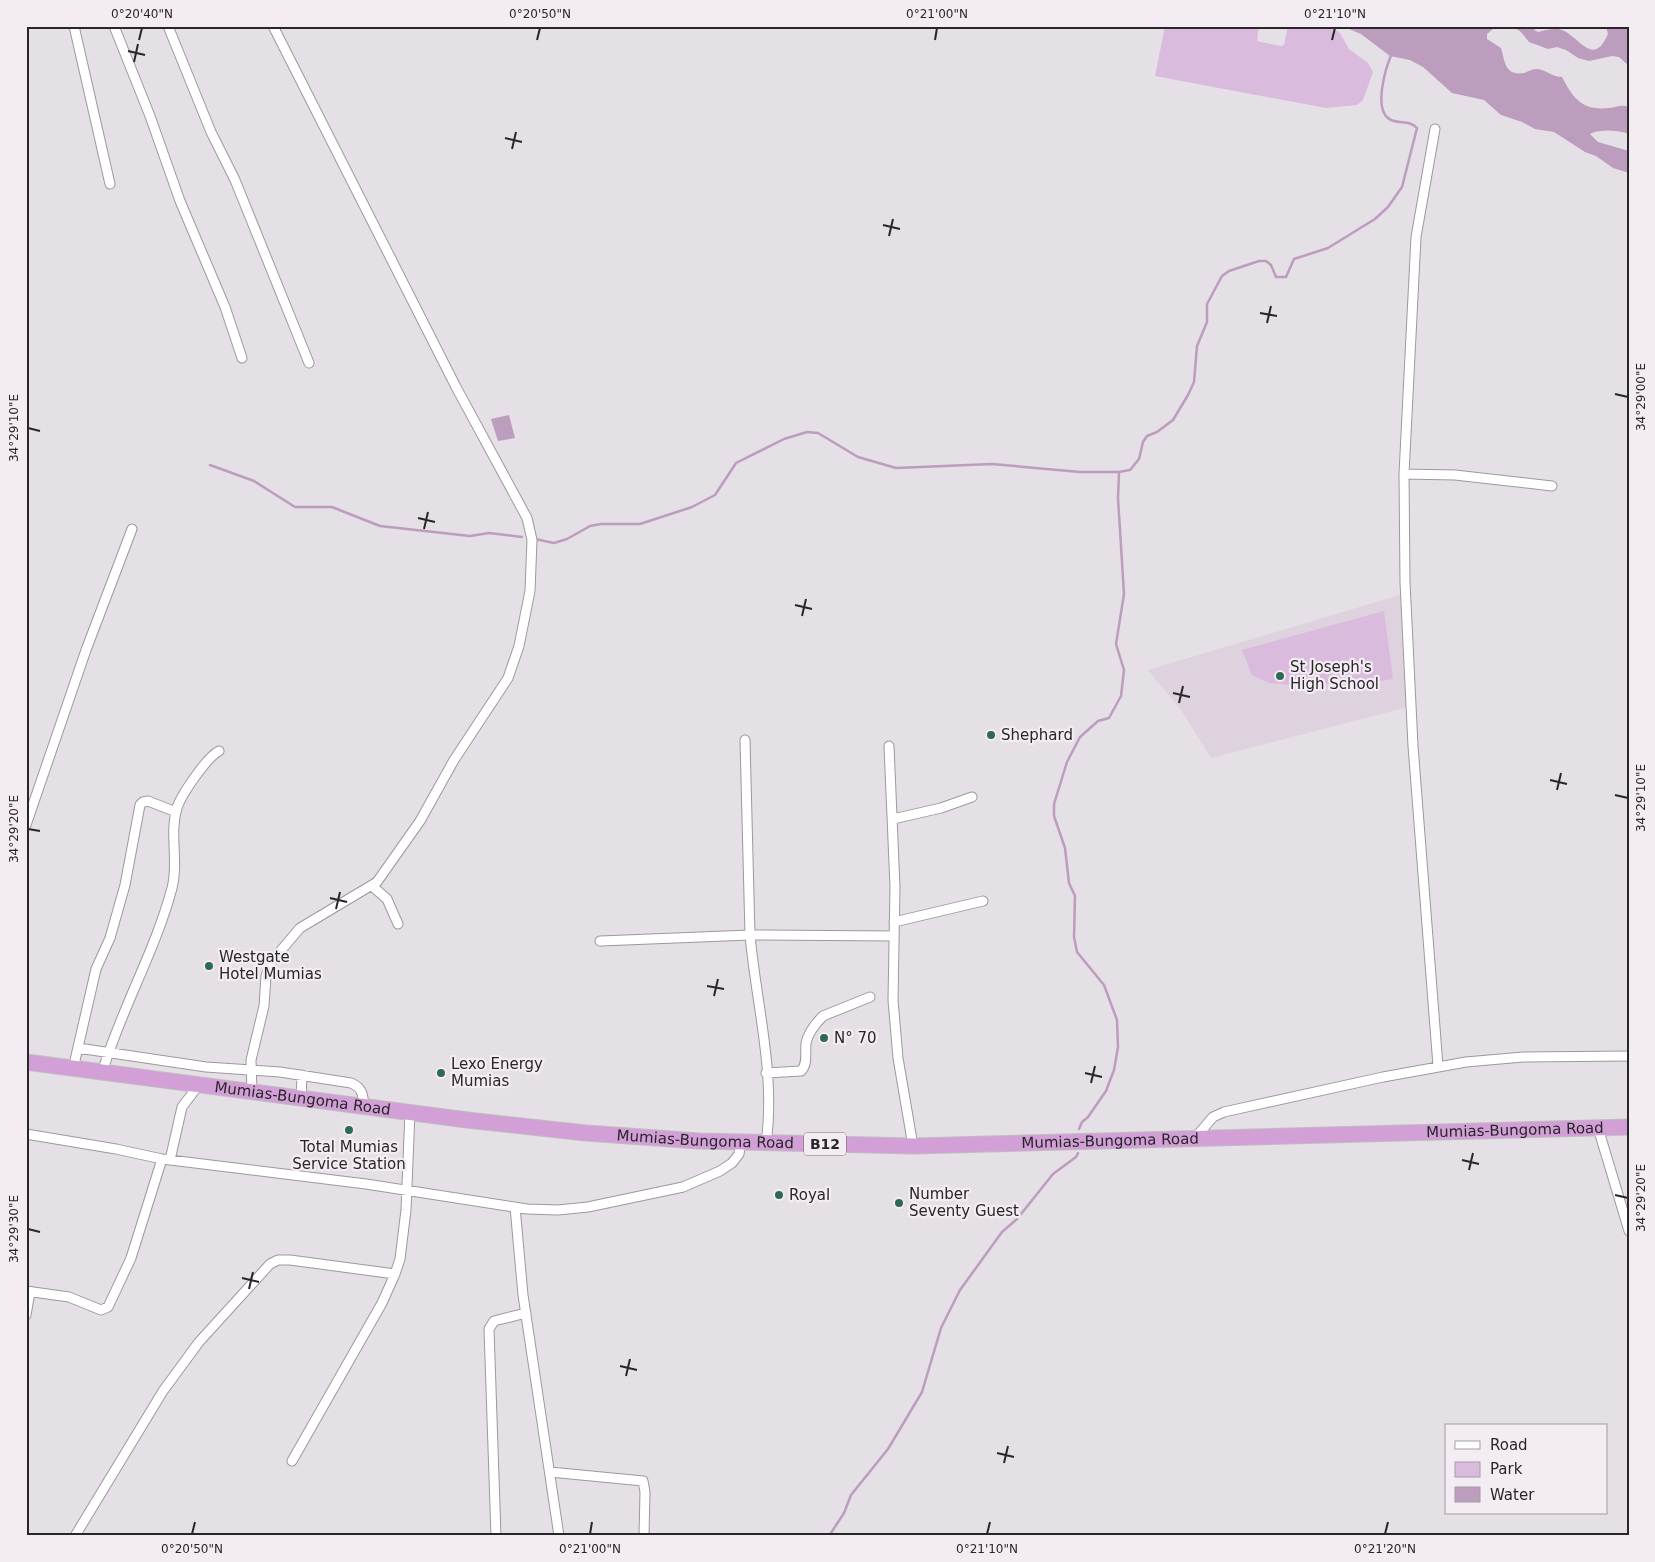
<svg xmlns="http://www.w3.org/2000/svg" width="1655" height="1562" font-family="'DejaVu Sans',sans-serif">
	<rect width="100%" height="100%" fill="#e5dfe6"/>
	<path fill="#ddd2de" d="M1400,595l8,112 -197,51 -30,-48 -33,-40z"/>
	<path fill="#dbbbdd" d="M1165,26h94l-2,15 24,5 3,-1 4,-19h29l17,3 6,4 9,16 19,14 5,9 -10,28 -6,5 -31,3 -171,-32z
		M1384,611l9,68 -26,4 -77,2 -21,-2 -17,-8 -10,-25z"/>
	<path fill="#bc9dbe" d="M1342,26h200l-8,4 4,2c6,-1 13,-4 20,-3 19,2 34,42 50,5l-2,-8h23v40l-10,-9 -7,-1 -23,5 -11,-3 -12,-8 -9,-3 -9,2 -19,-7 -8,-10 -7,-5 -10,-1 -11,3 -6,5v5l14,9c4,14 4,28 23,25 3,-1 8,-4 12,-4 9,0 16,8 26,8 11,21 20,34 47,31 8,-1 12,-4 20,-1v27c-11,-4 -29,-5 -39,0l8,8 31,9v22l-16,-5 -17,-12 -11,-4 -31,-20 -19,-3 -13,-7 -21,-7 -17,-15 -32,-7 -29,-26 -13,-7 -20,-4 -29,-22z
		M509,415l6,23 -17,3 -7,-22z"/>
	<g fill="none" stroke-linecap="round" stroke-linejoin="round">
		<path stroke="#bc9dbe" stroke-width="2.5" d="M210,465l44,16 41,26h37l48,19 90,10 19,-3 33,4
			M535,539l19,4 13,-4 23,-13 11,-2h39l52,-17 23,-12 21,-32 48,-24 23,-7 11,1 40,24 38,11 96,-4 88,8h39l11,-2 9,-11 4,-17 4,-6 10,-4 16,-12 15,-25 6,-13 3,-36 10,-24v-18l15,-28 7,-5 30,-10h7l5,4 5,12h10l8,-18 34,-11 47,-29 13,-12 14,-20 15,-59c-7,-8 -17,-4 -26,-8 -19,-9 -5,-53 1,-67
			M1079,1129l3,-7 6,-5 18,-26 8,-21 4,-23 -1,-27 -13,-35 -27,-33 -3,-15 1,-41 -6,-13 -4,-35 -11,-32v-12l13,-42 13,-25 18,-16 11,-3 12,-22 3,-26 -8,-26 8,-50 -6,-96 1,-26
			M829,1536l15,-23 7,-18 37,-46 34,-57 19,-64 19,-38 42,-58 15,-13 36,-45 23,-17 2,-4"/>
		<defs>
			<path id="minor" d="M74,26l36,158
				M114,26l36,90 30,85 45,106 17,51
				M168,26l43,106 24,48 74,183
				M1435,129l-19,108 -12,237 1,108 8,164 25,320
				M1404,474l51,1 97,11
				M889,746l6,141 -2,113 5,58 15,88
				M893,819l48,-11 31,-11
				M26,825l60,-175 46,-121
				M372,886l15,13 11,25
				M894,922l89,-21
				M600,941l150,-6 -5,-195
				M78,1048l128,19 74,5 71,11c12,5 12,12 13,24
				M73,1069l23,-100 14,-31 15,-53 15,-80 3,-3 5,-1 28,11
				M102,1073c19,-64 53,-121 70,-185 7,-26 -3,-54 5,-80 4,-13 30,-51 42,-57
				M766,1073l35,-2c7,-7 4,-18 5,-28 2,-10 10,-20 17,-27l47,-19
				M252,1093l-1,-33 13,-54 2,-30 6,-15 28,-33 77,-46 43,-61 34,-61 54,-82 11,-32 11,-55 2,-51 -5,-22 -71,-131 -183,-361
				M301,1099l1,-24
				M1598,1128l31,103
				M26,1134l90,15 46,10 204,25 161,25 31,1 30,-3 95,-20 37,-16 12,-8 7,-9 2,-12
				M1195,1138l18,-21 11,-5 159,-35 83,-15 57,-5 106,-1
				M766,1143c10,-69 -10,-140 -16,-208l144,1
				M170,1160l12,-53 16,-21
				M515,1207l8,88 36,241
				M26,1291l43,6 32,13 7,-3 23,-49 31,-99
				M26,1315l4,-23
				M292,1461l90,-158 13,-29 5,-15 6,-49 4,-98
				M550,1472l93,9 2,11 -1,44
				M75,1536l88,-145 36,-49 71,-78 8,-4h12l105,14
				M496,1536l-7,-207 5,-8 32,-8"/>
			<g id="trunk">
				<path id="s1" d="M26,1062l441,58 119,13 113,8 214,5 716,-19"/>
			</g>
		</defs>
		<use href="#minor" stroke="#9e989e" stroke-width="11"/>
		<use href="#trunk" stroke="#bfbebf" stroke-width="17"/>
		<use href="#minor" stroke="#fff" stroke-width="9"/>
		<use href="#trunk" stroke="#d29fd7" stroke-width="15"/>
	</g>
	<path fill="none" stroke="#292629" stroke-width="2" d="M139,40l3,-12M537,40l3,-12M935,40l2,-12M1332,40l3,-12M128,51l17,4M134,62l4,-18M505,138l17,4M512,149l4,-17M883,225l17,4M889,236l4,-17M1260,313l17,3M1267,323l4,-17M1615,394l13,3M28,428l12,3M418,518l17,4M424,529l4,-17M795,605l17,4M802,616l4,-17M1173,693l17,4M1179,703l4,-17M1550,780l17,4M1557,790l4,-17M1615,795l13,3M28,829l12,2M330,898l17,4M336,909l4,-17M707,986l17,3M714,996l4,-17M1085,1073l17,4M1091,1083l4,-17M1462,1160l17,4M1469,1170l4,-17M1615,1195l13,3M28,1229l12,3M242,1278l17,4M249,1289l4,-17M620,1366l17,4M626,1376l4,-17M997,1453l17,4M1004,1463l4,-17M192,1534l3,-12M590,1534l2,-12M987,1534l3,-12M1385,1534l3,-12"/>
	<g fill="#2e6953" stroke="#f3ecf3" stroke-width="2">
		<circle cx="1280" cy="676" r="5"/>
		<circle cx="991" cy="735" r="5"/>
		<circle cx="209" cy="966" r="5"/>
		<circle cx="824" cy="1038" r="5"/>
		<circle cx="441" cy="1073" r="5"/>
		<circle cx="349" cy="1130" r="5"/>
		<circle cx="779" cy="1195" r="5"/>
		<circle cx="899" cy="1203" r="5"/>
	</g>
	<g text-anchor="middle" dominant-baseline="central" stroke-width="4.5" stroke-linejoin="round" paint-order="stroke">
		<rect fill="#f3ecf3" stroke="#666166" stroke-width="1" x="804" y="1132.5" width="42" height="23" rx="4"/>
		<g font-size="14" font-weight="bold" fill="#292629">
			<text x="825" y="1144">B12</text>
		</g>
		<g font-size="15" fill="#292629" stroke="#f3ecf3" text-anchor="start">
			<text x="1290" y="667">St Joseph's<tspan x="1290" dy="17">High School</tspan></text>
			<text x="1001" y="735">Shephard</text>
			<text x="219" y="957">Westgate<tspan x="219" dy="17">Hotel Mumias</tspan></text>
			<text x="834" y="1038">N° 70</text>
			<text x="451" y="1064">Lexo Energy<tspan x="451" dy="17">Mumias</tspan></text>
			<text x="349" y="1147" text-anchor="middle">Total Mumias<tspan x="349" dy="17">Service Station</tspan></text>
			<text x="909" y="1194">Number<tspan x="909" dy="17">Seventy Guest</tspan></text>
			<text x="789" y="1195">Royal</text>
		</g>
		<g font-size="15" fill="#292629" stroke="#f3ecf3">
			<text stroke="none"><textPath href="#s1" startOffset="279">Mumias-Bungoma Road</textPath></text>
			<text stroke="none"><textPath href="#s1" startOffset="1494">Mumias-Bungoma Road</textPath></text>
			<text stroke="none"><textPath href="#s1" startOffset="684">Mumias-Bungoma Road</textPath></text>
			<text stroke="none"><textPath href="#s1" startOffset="1089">Mumias-Bungoma Road</textPath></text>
		</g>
	</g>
	<rect width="1655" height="1562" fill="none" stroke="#f3ecf3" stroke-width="55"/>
	<rect x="1445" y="1424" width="162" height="90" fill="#f3ecf3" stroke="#a29da2"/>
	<rect x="1455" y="1441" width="25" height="8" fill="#ffffff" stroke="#a29da2"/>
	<text x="1490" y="1450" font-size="15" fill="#292629">Road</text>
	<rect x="1455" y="1462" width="25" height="15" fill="#dbbbdd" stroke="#a29da2"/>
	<text x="1490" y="1474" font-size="15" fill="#292629">Park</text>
	<rect x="1455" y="1487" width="25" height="15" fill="#bc9dbe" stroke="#a29da2"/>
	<text x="1490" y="1500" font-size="15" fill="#292629">Water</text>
	<rect x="28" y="28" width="1600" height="1506" fill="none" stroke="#292629" stroke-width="2"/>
	<g font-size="12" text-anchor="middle" fill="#292629">
		<text x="142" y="18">0°20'40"N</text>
		<text x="540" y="18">0°20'50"N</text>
		<text x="937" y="18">0°21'00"N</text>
		<text x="1335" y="18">0°21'10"N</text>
		<text transform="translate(1641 397) rotate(-90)" y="4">34°29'00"E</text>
		<text transform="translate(14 428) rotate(-90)" y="4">34°29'10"E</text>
		<text transform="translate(1641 798) rotate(-90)" y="4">34°29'10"E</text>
		<text transform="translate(14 829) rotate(-90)" y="4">34°29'20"E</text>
		<text transform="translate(1641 1198) rotate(-90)" y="4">34°29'20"E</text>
		<text transform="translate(14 1229) rotate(-90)" y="4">34°29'30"E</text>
		<text x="192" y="1553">0°20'50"N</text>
		<text x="590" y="1553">0°21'00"N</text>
		<text x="987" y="1553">0°21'10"N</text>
		<text x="1385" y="1553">0°21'20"N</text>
	</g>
</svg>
